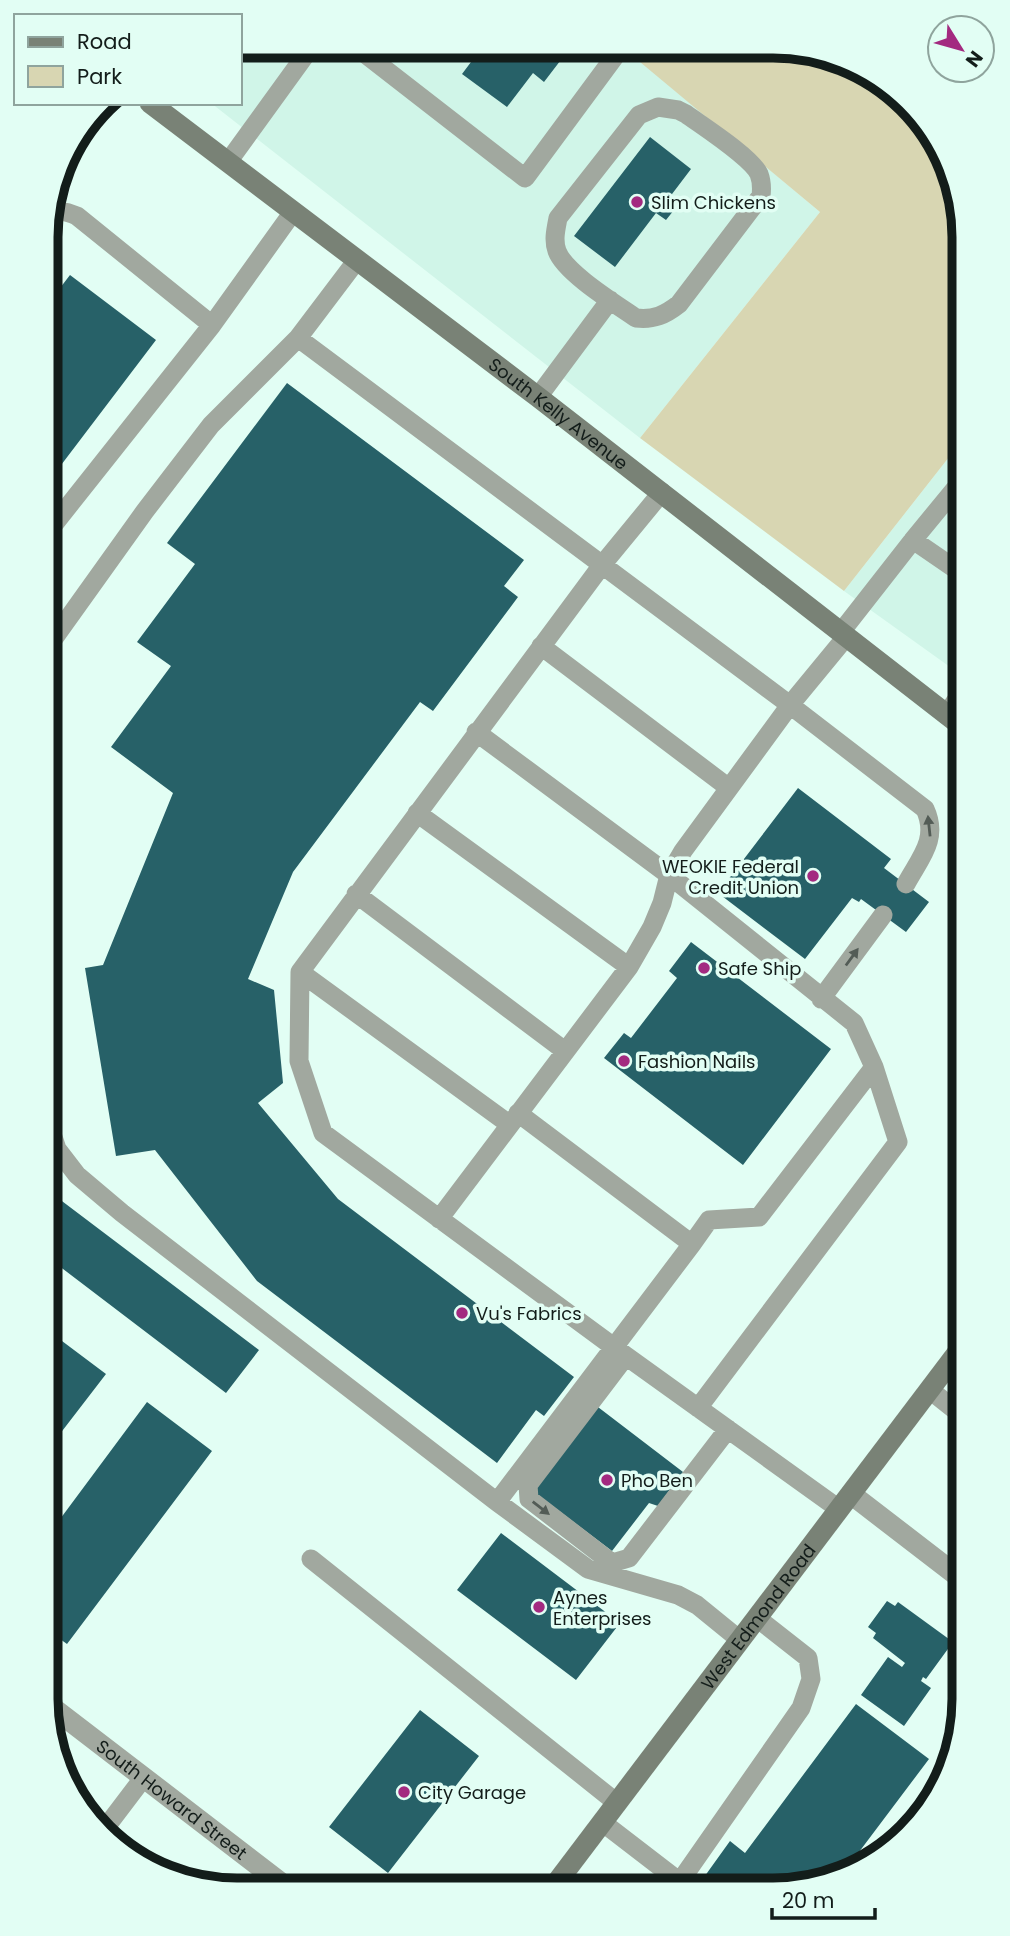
<svg xmlns="http://www.w3.org/2000/svg" width="1010" height="1936" font-family="Poppins,sans-serif">
	<rect width="100%" height="100%" fill="#e2fef4"/>
	<path fill="#d0f5e8" d="M240,46l411,2 -10,14 179,150 -180,226 -429,-335h29z
		M964,438v239l-120,-86z"/>
	<path fill="#d8d6b2" d="M651,48l159,1 89,44 55,83 10,61v201l-120,153 -204,-153 180,-226 -180,-150z"/>
	<path fill="#276168" d="M450,47l120,1 -26,34 -11,-9 -26,34 -45,-33 9,-12z
		M650,137l41,32 -22,29 9,7 -12,15 -10,-7 -41,54 -41,-31z
		M70,275l86,65 -104,137 -5,1v-173z
		M287,383l237,177 -20,26 14,11 -85,114 -13,-9 -127,170 -45,107 26,11 9,93 -25,20 80,96 236,178 -30,39 -8,-6 -39,53 -240,-182 -102,-131 -39,6 -31,-188 18,-3 70,-172 -62,-46 60,-81 -34,-24 58,-78 -28,-21z
		M798,788l93,71 -7,9 45,34 -23,30 -45,-33 -2,3 -7,-4 -47,61 -87,-66z
		M691,942l140,107 -88,116 -139,-107 20,-25 7,5 46,-60 -8,-7z
		M46,1189l213,161 -33,43 -180,-137z
		M46,1329l60,45 -60,78z
		M147,1402l65,49 -145,193 -21,-15v-91z
		M594,1404l89,68 -25,34 -9,-3 -37,48 -82,-62z
		M501,1533l119,90 -44,57 -119,-90z
		M887,1601l8,5 3,-4 55,40 -27,37 -3,-2 -2,4 10,7 -27,38 -43,-31 27,-38 14,10 3,-4 -32,-25 3,-5 -8,-6z
		M856,1704l73,55 -70,93 8,6 -33,22 -61,10h-58l-13,-10 28,-39 15,12z
		M420,1710l59,46 -91,117 -59,-46z"/>
	<g fill="none" stroke-linecap="round" stroke-linejoin="round">
		<path stroke="#a1a89f" stroke-width="19" d="M355,46l170,132 96,-130
			M658,107l20,3 8,4c18,13 65,43 73,60 3,8 3,14 2,22l-82,108c-14,11 -25,16 -43,14 -20,-14 -71,-45 -79,-67 -4,-11 -1,-22 1,-33l81,-103z
			M228,162l84,-116
			M47,217c12,-8 18,-6 30,-1l135,109
			M298,338l492,367 135,104c14,30 -5,49 -19,75
			M538,397l72,-97
			M662,492l-60,73 -302,407 -1,89 24,72 303,223 213,153
			M47,533l165,-208 81,-113
			M913,540l51,35
			M841,632l72,-92 51,-62
			M541,646l188,142
			M47,648l98,-137 66,-86 87,-87 59,-78
			M946,715l18,-26
			M476,732l193,143 185,148 20,44 24,75 -200,266
			M417,813l212,154
			M356,894l209,157
			M300,972l209,152
			M821,999l62,-84
			M46,1116l11,33 20,26 45,38 375,289 91,67 90,26 19,10 43,35
			M439,1219l190,-252 23,-40 10,-24 7,-28 14,-24 107,-146 56,-68
			M692,1244l17,-24 50,-3 115,-150
			M626,1356l-98,129 1,14 83,64 17,-5 99,-129
			M930,1390l34,27
			M497,1502l195,-258 -174,-131
			M311,1559l306,244
			M602,1822l78,60
			M103,1831l41,-54
			M674,1890l127,-182 10,-29 -3,-21 -51,-40"/>
		<g stroke="#a1a89f" stroke-width="21">
			<path d="M851,1494l113,87"/>
			<path id="s1" d="M57,1711l232,178"/>
		</g>
		<g stroke="#798276" stroke-width="21">
			<path id="s2" d="M150,103l388,294 426,331"/>
			<path id="s3" d="M551,1890l413,-546"/>
		</g>
	</g>
	<defs><path id="oneway-solid" d="M-6-.8H1V-3.2L6.5 0L1 3.2V.8H-6Z" transform="scale(1.75)"/></defs>
	<g fill="#535c56">
		<use href="#oneway-solid" transform="translate(929 826) rotate(-96)"/>
		<use href="#oneway-solid" transform="translate(852 957) rotate(-54)"/>
		<use href="#oneway-solid" transform="translate(541 1508) rotate(38)"/>
	</g>
	<g fill="#a32a80" stroke="#e2fef4" stroke-width="2.5">
		<circle cx="637" cy="202" r="7"/>
		<circle cx="813" cy="876" r="7"/>
		<circle cx="704" cy="968" r="7"/>
		<circle cx="624" cy="1061" r="7"/>
		<circle cx="462" cy="1313" r="7"/>
		<circle cx="607" cy="1480" r="7"/>
		<circle cx="539" cy="1607" r="7"/>
		<circle cx="404" cy="1792" r="7"/>
	</g>
	<g text-anchor="middle" dominant-baseline="central" stroke-width="7" stroke-linejoin="round" paint-order="stroke">
		<g font-size="18" fill="#131d1a" stroke="#e2fef4" text-anchor="start">
			<text x="651" y="202">Slim Chickens</text>
			<text x="799" y="866" text-anchor="end">WEOKIE Federal<tspan x="799" dy="21">Credit Union</tspan></text>
			<text x="718" y="968">Safe Ship</text>
			<text x="638" y="1061">Fashion Nails</text>
			<text x="476" y="1313">Vu's Fabrics</text>
			<text x="621" y="1480">Pho Ben</text>
			<text x="553" y="1597">Aynes<tspan x="553" dy="21">Enterprises</tspan></text>
			<text x="418" y="1792">City Garage</text>
		</g>
		<g font-size="18" fill="#131d1a" stroke="#e2fef4">
			<text stroke="none"><textPath href="#s2" startOffset="513">South Kelly Avenue</textPath></text>
			<text stroke="none"><textPath href="#s3" startOffset="343">West Edmond Road</textPath></text>
			<text stroke="none"><textPath href="#s1" startOffset="145">South Howard Street</textPath></text>
		</g>
	</g>
	<path d="M0 0H1010V1936H0ZM237 58H773A179 179 0 0 1 952 237V1699A179 179 0 0 1 773 1878H237A179 179 0 0 1 58 1699V237A179 179 0 0 1 237 58Z" fill="#e2fef4" fill-rule="evenodd"/>
	<path fill="none" stroke="#131d1a" stroke-width="9" d="M237 58H773A179 179 0 0 1 952 237V1699A179 179 0 0 1 773 1878H237A179 179 0 0 1 58 1699V237A179 179 0 0 1 237 58Z"/>
	<rect x="14" y="14" width="228" height="91" fill="#e2fef4" stroke="#8fa49d" stroke-width="2"/>
	<rect x="28" y="37" width="35" height="10" fill="#798276" stroke="#8fa49d" stroke-width="2"/>
	<text x="77" y="49" font-size="21" fill="#131d1a">Road</text>
	<rect x="28" y="66" width="35" height="21" fill="#d8d6b2" stroke="#8fa49d" stroke-width="2"/>
	<text x="77" y="84" font-size="21" fill="#131d1a">Park</text>
	<g transform="translate(961 49) rotate(127)"><circle r="33" fill="#e2fef4" stroke="#8fa49d" stroke-width="2"/>
	<path d="M0-5L12 26L0 18L-12 26Z" fill="#a32a80"/>
	<text y="-10" font-size="19" font-weight="bold" text-anchor="middle" fill="#131d1a">N</text>
	</g>
	<path d="M772 1908v10h103v-10" fill="none" stroke="#131d1a" stroke-width="3.5"/>
	<text x="782" y="1908" font-size="21" fill="#131d1a" stroke="#e2fef4" stroke-width="5" paint-order="stroke">20 m</text>
</svg>
